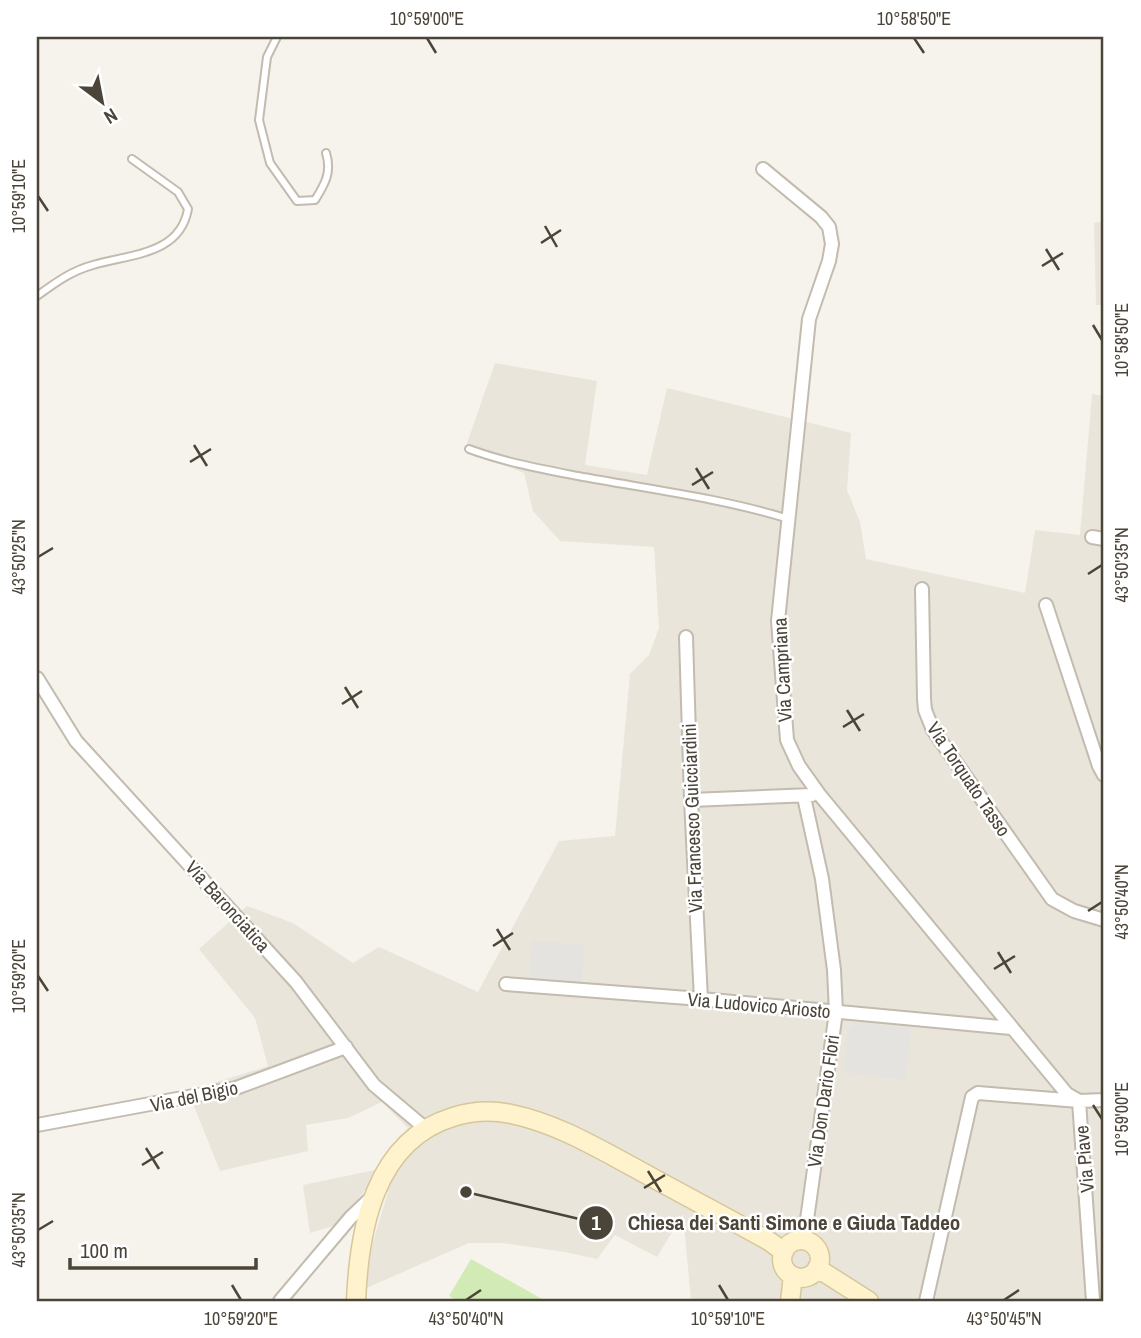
<svg xmlns="http://www.w3.org/2000/svg" width="1141" height="1338" font-family="'Archivo Narrow',sans-serif">
	<rect width="100%" height="100%" fill="#f6f3ec"/>
	<path fill="#eae5da" d="M1104,221v84h-8l-2,-82z
		M495,363l102,18 -12,84 62,10 20,-87 184,45 -4,57 13,32 6,37 159,34 10,-63 45,5 12,-141 12,2v905h-413l-8,-87 -26,43 -42,-22 -18,24 -32,-7 -62,-9h-34l-105,46 5,-34 19,-63 -23,-2 -25,34 -30,9 -7,-48 72,-15 33,-42 -26,-26 -34,16 -42,7 2,26 -88,20 -32,-80 80,-25 -13,-48 -56,-69 48,-43 46,17 60,40 26,-16 99,45 81,-151 56,-5 15,-162 19,-19 10,-27 -5,-81 -94,-6 -27,-30 -9,-38 -59,-24z"/>
	<path fill="#d2eab5" d="M471,1259l71,40 -2,2h-82l-9,-5z"/>
	<path fill="#e5e3e0" d="M532,941l53,3 -3,38 -53,-4z
		M855,1022l56,6 -6,52 -62,-8 5,-44z"/>
	<g fill="none" stroke-linecap="round" stroke-linejoin="round">
		<defs>
			<path id="lane" d="M277,37l-10,20 -8,63 11,43 27,38 18,-1c10,-16 17,-28 11,-47
				M37,296c18,-13 34,-25 56,-31 37,-11 87,-10 95,-56l-10,-17 -46,-33
				M469,449c35,13 73,20 109,27 70,13 143,22 211,43"/>
			<path id="street" d="M763,169l58,48 8,10 3,17 -3,17 -20,58 -31,302 9,119 12,26 20,28 248,300 12,7
				M1092,537l12,2
				M922,589l2,110 1,11 8,20 119,169 22,12 30,9
				M1046,605l53,161 5,9
				M686,637l5,163 10,199
				M37,678l39,63 220,241 78,103 51,43
				M691,800l121,-5
				M506,984l195,15 310,29
				M1079,1101l14,200
				M37,1125l199,-37 110,-41
				M804,1241l32,-229 -2,-42 -12,-91 -18,-82
				M280,1301l71,-84 21,-20
				M926,1301l46,-204 6,-4 101,8 25,-1"/>
			<path id="secondary" d="M782 1259a19 19 0 1 1 38 0a19 19 0 1 1-38 0Z
				M817,1268l52,33
				M356,1301c3,-71 18,-160 97,-184 19,-6 39,-7 58,-3 44,9 83,32 122,53 45,25 91,49 136,74l15,11
				M790,1301l3,-25"/>
		</defs>
		<use href="#lane" stroke="#c2bbae" stroke-width="10"/>
		<use href="#street" stroke="#c2bbae" stroke-width="16"/>
		<use href="#secondary" stroke="#d6c79b" stroke-width="21"/>
		<use href="#lane" stroke="#fff" stroke-width="6"/>
		<use href="#street" stroke="#fff" stroke-width="12"/>
		<use href="#secondary" stroke="#fff3cd" stroke-width="18"/>
	</g>
	<path fill="none" stroke="#4b4439" stroke-width="2.5" d="M427,38l9,15M914,38l10,15M38,196l10,15M545,226l12,21M541,243l20,-13M1046,249l13,21M1042,266l21,-13M1093,325l9,15M194,445l13,21M190,462l21,-13M696,468l13,21M692,485l21,-13M38,557l15,-9M1088,574l14,-9M345,687l13,21M342,704l20,-13M847,710l13,21M843,727l21,-13M1088,911l14,-9M497,929l13,21M493,946l20,-13M998,952l13,21M994,969l21,-13M38,976l10,15M1093,1105l9,14M146,1148l13,21M142,1165l21,-13M648,1171l13,21M644,1188l21,-13M38,1230l15,-9M232,1285l9,15M719,1285l9,15M466,1300l15,-10M1004,1300l15,-10"/>
	<g text-anchor="middle" dominant-baseline="central" stroke-width="5" stroke-linejoin="round" paint-order="stroke">
		<g font-size="19" fill="#4b4439" stroke="#fff">
			<text transform="translate(782 670) rotate(-93)">Via Campriana</text>
			<text transform="translate(969 779) rotate(56)">Via Torquato Tasso</text>
			<text transform="translate(692 818) rotate(-92)">Via Francesco Guicciardini</text>
			<text transform="translate(228 906) rotate(48)">Via Baronciatica</text>
			<text transform="translate(759 1005) rotate(5)">Via Ludovico Ariosto</text>
			<text transform="translate(194 1096) rotate(-12)">Via del Bigio</text>
			<text transform="translate(823 1101) rotate(-82)">Via Don Dario Flori</text>
			<text transform="translate(1084 1159) rotate(-95)">Via Piave</text>
		</g>
	</g>
	<path fill="none" stroke="#4b4439" stroke-width="2.5" d="M466 1192L596 1223"/>
	<g fill="#4b4439" stroke="#fff" stroke-width="2.5">
		<circle cx="466" cy="1192" r="7"/>
		<circle cx="596" cy="1223" r="18"/>
	</g>
	<g font-size="21" text-anchor="middle" font-weight="bold" fill="#fff">
		<text x="596" y="1230">1</text>
	</g>
	<g font-size="21" text-anchor="middle" font-weight="bold" fill="#4b4439" stroke="#fff" stroke-width="5" stroke-linejoin="round" paint-order="stroke">
		<text x="794" y="1230">Chiesa dei Santi Simone e Giuda Taddeo</text>
	</g>
	<rect width="1141" height="1338" fill="none" stroke="#ffffff" stroke-width="77"/>
	<g transform="translate(102 102) rotate(148)" stroke="#ffffff" stroke-width="5" paint-order="stroke">
	<path d="M0-5L12 26L0 18L-12 26Z" fill="#4b4439"/>
	<text y="-10" font-size="19" font-weight="bold" text-anchor="middle" fill="#4b4439">N</text>
	</g>
	<path d="M70 1258v10h186v-10" fill="none" stroke="#4b4439" stroke-width="3.5"/>
	<text x="80" y="1258" font-size="21" fill="#4b4439" stroke="#ffffff" stroke-width="5" paint-order="stroke">100 m</text>
	<rect x="38" y="38" width="1064" height="1262" fill="none" stroke="#4b4439" stroke-width="2.5"/>
	<g font-size="18" text-anchor="middle" fill="#4b4439">
		<text x="427" y="25">10°59'00"E</text>
		<text x="914" y="25">10°58'50"E</text>
		<text transform="translate(19 196) rotate(-90)" y="6">10°59'10"E</text>
		<text transform="translate(1122 340) rotate(-90)" y="6">10°58'50"E</text>
		<text transform="translate(19 557) rotate(-90)" y="6">43°50'25"N</text>
		<text transform="translate(1122 565) rotate(-90)" y="6">43°50'35"N</text>
		<text transform="translate(1122 902) rotate(-90)" y="6">43°50'40"N</text>
		<text transform="translate(19 976) rotate(-90)" y="6">10°59'20"E</text>
		<text transform="translate(1122 1119) rotate(-90)" y="6">10°59'00"E</text>
		<text transform="translate(19 1230) rotate(-90)" y="6">43°50'35"N</text>
		<text x="241" y="1325">10°59'20"E</text>
		<text x="466" y="1325">43°50'40"N</text>
		<text x="728" y="1325">10°59'10"E</text>
		<text x="1004" y="1325">43°50'45"N</text>
	</g>
</svg>
